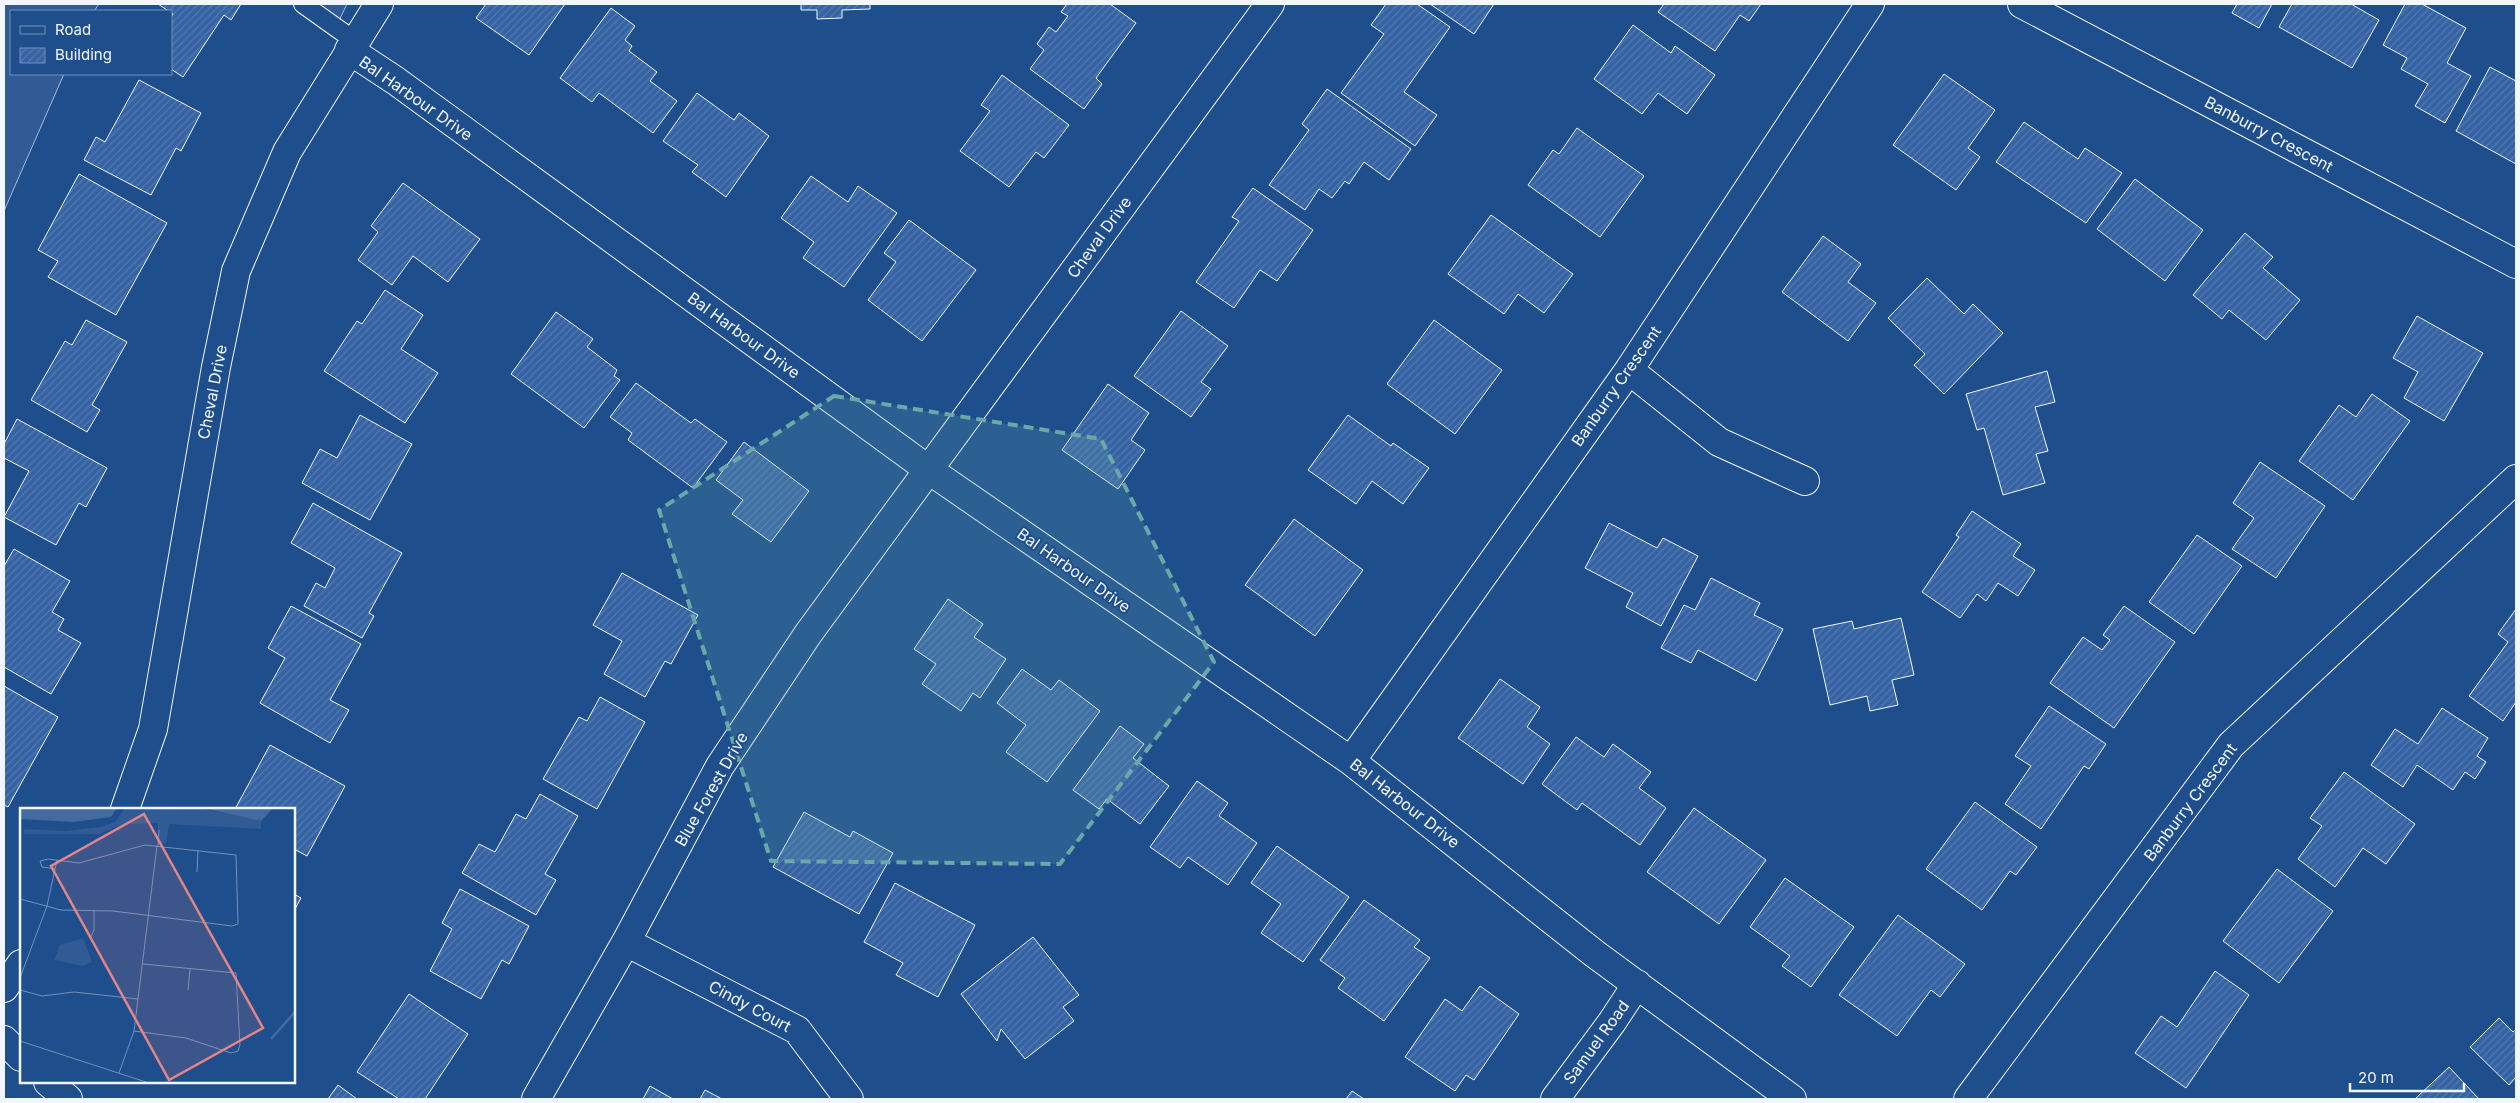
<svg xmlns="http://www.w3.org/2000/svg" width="2520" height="1103" font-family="Inter,sans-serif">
	<defs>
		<pattern id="building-hatch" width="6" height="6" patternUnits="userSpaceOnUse" patternTransform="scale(1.25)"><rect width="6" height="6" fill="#3563a3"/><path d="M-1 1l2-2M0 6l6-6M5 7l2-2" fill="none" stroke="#537ab1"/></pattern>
	</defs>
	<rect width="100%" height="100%" fill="#1f4e8c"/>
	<path fill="#305b95" stroke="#a8bbd7" d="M4,4h95l-5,7h-83v63h53l-60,137z
		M292,4h55l-13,27z"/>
	<path fill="url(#building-hatch)" stroke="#f2f6ff" d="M158,4h83l-10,16 -7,-5 -41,62 -12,-8v-52l2,-3z
		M486,4h79l-36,51 -53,-37z
		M801,4h69v5l-28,1v8l-25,1v-9h-16z
		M1067,4h43l26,19 -40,55 6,6 -18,25 -54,-40 14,-19 -7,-6 12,-17 7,5 12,-16 -7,-4z
		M1386,4h31l33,23 -46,65 33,23 -22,31 -74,-53 43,-59 -13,-9z
		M1430,4h64l-20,30z
		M1664,4h97l-12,17 -9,-6 -25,36 -57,-39z
		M2237,4h35l-13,24 -27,-15z
		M2292,4h59l28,16 -27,48 -73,-41z
		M2405,4h17l44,24 -19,35 24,13 -26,47 -30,-17 13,-22 -27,-15 6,-11 -24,-13z
		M611,8l24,18 -10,14 7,6 -3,5 28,21 -7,9 27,20 -24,32 -54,-40 -7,9 -32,-24z
		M1633,25l38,28 4,-7 40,29 -28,39 -29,-21 -16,21 -48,-35z
		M2490,67l26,14v83l-60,-33z
		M1944,74l51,36 -27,38 12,9 -24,33 -63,-45z
		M1002,75l67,50 -25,33 -8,-6 -27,35 -49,-36 30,-40 -9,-6z
		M139,80l62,33 -20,38 -5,-3 -25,47 -67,-35 12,-23 9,5z
		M1327,89l84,60 -22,31 -25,-18 -15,22 -4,-3 -13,17 -13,-9 -14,21 -36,-25 40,-55 -7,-6z
		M697,93l37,27 5,-7 30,23 -43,61 -34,-25 6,-7 -35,-24z
		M2024,122l54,37 7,-11 37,25 -36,50 -90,-61z
		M1577,128l67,48 -44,61 -72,-52 25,-35 6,4z
		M79,174l88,49 -51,92 -68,-38 10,-16 -20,-11z
		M811,176l37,26 10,-16 39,27 -53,74 -41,-29 11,-16 -33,-24z
		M2135,179l68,51 -38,51 -68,-52z
		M403,183l77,56 -32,43 -35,-26 -21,29 -34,-25 20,-28 -7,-6z
		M1253,188l60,42 -36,51 -17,-11 -26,38 -38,-26 43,-61 -7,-4z
		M1491,215l82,59 -29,39 -26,-19 -14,20 -56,-40z
		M909,220l67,50 -54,71 -54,-41 28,-38 -12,-9z
		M2245,233l28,24 -10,11 37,32 -34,40 -37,-30 -7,9 -29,-24z
		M1823,236l38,28 -13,18 28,21 -28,38 -66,-49z
		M1927,278l37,36 9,-10 30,29 -59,61 -30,-29 11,-11 -37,-36z
		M385,290l38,25 -22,34 37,24 -33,50 -81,-52 33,-50 5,3z
		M1181,311l47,35 -27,36 10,7 -20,28 -57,-41z
		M556,312l37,27 -6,8 30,23 -3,6 6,4 -36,48 -73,-54z
		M2417,316l66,37 -39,68 -40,-23 14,-26 -25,-14z
		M86,320l41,22 -35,63 8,5 -13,22 -56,-32 34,-59 7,4z
		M1434,320l68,50 -47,64 -68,-50z
		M2047,371l8,31 -20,5 13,44 -12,3 9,29 -42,12 -19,-67 -7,2 -11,-36z
		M636,383l55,40 4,-4 32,23 -34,46 -65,-48 4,-7 -22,-16z
		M1108,384l41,29 -18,27 14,10 -27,39 -56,-39z
		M2372,394l38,27 -57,79 -54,-39 40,-56 17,12z
		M360,415l52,29 -42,76 -68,-37 18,-34 17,9z
		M1348,415l43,31 2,-3 36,25 -26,36 -31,-23 -16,23 -48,-34z
		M17,419l90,49 -21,39 -7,-4 -23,42 -52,-28 25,-46 -25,-13v-14z
		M744,442l65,49 -38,51 -39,-28 11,-14 -27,-20z
		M2260,462l65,44 -49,72 -44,-29 22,-31 -21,-15z
		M313,503l89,50 -33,60 5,3 -12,22 -58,-32 12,-23 9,5 10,-20 -44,-25z
		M1972,511l49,33 -8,12 22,14 -17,26 -20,-13 -12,18 -9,-7 -17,24 -38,-26 37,-55 -3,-2z
		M1294,519l69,51 -48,66 -70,-51z
		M1609,523l48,25 6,-10 35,18 -37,70 -35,-19 7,-14 -48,-25z
		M2197,535l45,31 -48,68 -45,-32z
		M14,549l56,32 -18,31 12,7 -6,11 23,13 -30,51 -47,-27v-101z
		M622,573l76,42 -27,49 -6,-3 -20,36 -41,-23 18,-33 -29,-16z
		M1711,578l49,25 -6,12 29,14 -27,52 -58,-31 -7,13 -30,-15 23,-43 11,5z
		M948,599l35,25 -9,13 32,22 -26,39 -7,-5 -12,18 -39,-27 14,-20 -22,-15z
		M291,606l70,38 -31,56 19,10 -19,33 -70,-40 25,-45 -17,-10z
		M2124,606l51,36 -61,86 -64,-45 33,-46 19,13 8,-10 -7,-5z
		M2516,609v93l-13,19 -34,-25 39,-54 -10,-8z
		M1901,618l13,57 -22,5 6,25 -28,6 -3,-15 -37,9 -17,-76 39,-8 2,8z
		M1022,669l29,21 8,-10 41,31 -53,71 -41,-30 20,-27 -29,-22z
		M1500,679l40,28 -13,20 23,17 -27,40 -65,-46z
		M4,686l54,31 -50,90 -4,-2z
		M600,697l45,25 -48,87 -54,-30 36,-62 8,4z
		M2049,706l57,38 -17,25 -5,-3 -43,63 -36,-25 26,-38 -16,-10z
		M2442,708l46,30 -11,18 9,6 -11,17 -10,-7 -12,18 -36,-25 -14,22 -32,-22 24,-36 23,15z
		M1120,726l24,18 -11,14 36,28 -29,38 -33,-25 -8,10 -26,-19z
		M1576,737l28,20 9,-13 38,28 -12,16 27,20 -26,37 -58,-42 -5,7 -35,-26z
		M270,745l75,41 -38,70 -13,-7v-40h-59z
		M2344,772l71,52 -29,40 -23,-16 -28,39 -37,-28 24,-33 -12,-8z
		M1197,781l31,22 -9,13 38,27 -29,42 -40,-28 -8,11 -30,-21z
		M540,794l38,22 -33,58 11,6 -20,35 -74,-42 17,-29 16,8 21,-38 10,5z
		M1975,802l62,45 -21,28 -6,-4 -28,39 -56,-41z
		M1694,808l72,52 -47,64 -72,-52z
		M804,812l46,25 3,-6 40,22 -34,61 -86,-47z
		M1277,846l72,51 -46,65 -42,-29 20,-29 -30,-21z
		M2277,869l56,42 -54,72 -56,-42z
		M1785,878l69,49 -43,60 -29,-21 8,-10 -40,-29z
		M895,883l80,42 -37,72 -42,-22 7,-12 -39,-21z
		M460,889l69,37 -20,38 -7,-4 -21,39 -51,-28 22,-42 -10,-6z
		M294,894l7,4 -7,13z
		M1364,900l56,40 -6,7 16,11 -46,63 -46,-33 7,-10 -25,-18z
		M1898,915l67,49 -25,33 -9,-7 -34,46 -58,-41z
		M1033,937l46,58 -16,12 11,14 -49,38 -24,-30 -4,12 -36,-47z
		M2215,971l34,24 -63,93 -51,-35 26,-37 16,11z
		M1480,986l39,28 -45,66 -8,-5 -11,16 -50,-34 40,-58 17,12z
		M409,994l59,40 -43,65h-26l-42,-27z
		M2499,1018l14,14 3,-3v48l-7,8 -39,-38z
		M2449,1067l30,32h-64z
		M338,1085l19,14h-29z
		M650,1086l23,13h-30z
		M705,1090l17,9h-22z
		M1352,1091l12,8h-18z"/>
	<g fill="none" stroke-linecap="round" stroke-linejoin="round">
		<defs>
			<path id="lane" d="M303,4l52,37"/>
			<path id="street" d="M2022,4l494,260
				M349,50l47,31 533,389 422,291 244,193 197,145
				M1629,370l90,72 86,39
				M1351,761l278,-391 241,-366
				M125,809l28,-80 63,-362 20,-96 51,-119 92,-148
				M626,942l171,88 52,69
				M4,988l17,-24
				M4,1040l17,17
				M48,1082l20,17
				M536,1099l90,-157 94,-176 88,-132 462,-630
				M1555,1099l57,-77 25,-38
				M1968,1099l263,-354 285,-266"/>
		</defs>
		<use href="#lane" stroke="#f2f6ff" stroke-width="20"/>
		<use href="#street" stroke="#f2f6ff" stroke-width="30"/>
		<use href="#lane" stroke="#1f4e8c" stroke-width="18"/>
		<use href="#street" stroke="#1f4e8c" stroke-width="28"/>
	</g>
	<path fill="#6aa9a8" fill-opacity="0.2" stroke="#6aa9a8" stroke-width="4" stroke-dasharray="10 6" stroke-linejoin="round" d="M834,396l267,43 113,223 -154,202 -289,-3 -112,-351z"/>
	<g text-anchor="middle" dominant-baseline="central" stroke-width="4" stroke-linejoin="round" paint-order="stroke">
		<g font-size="16" fill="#f2f6ff" stroke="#1f4e8c">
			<text transform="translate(416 98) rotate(35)">Bal Harbour Drive</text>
			<text transform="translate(2269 134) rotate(28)">Banburry Crescent</text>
			<text transform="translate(1099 237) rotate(-54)">Cheval Drive</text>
			<text transform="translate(744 335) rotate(36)">Bal Harbour Drive</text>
			<text transform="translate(1616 386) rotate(-55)">Banburry Crescent</text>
			<text transform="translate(212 392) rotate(-79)">Cheval Drive</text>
			<text transform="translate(1074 570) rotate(35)">Bal Harbour Drive</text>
			<text transform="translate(711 789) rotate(-60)">Blue Forest Drive</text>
			<text transform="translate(2190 802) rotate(-53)">Banburry Crescent</text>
			<text transform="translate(1405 803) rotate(38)">Bal Harbour Drive</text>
			<text transform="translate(750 1006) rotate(28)">Cindy Court</text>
			<text transform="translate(1596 1042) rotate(-54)">Samuel Road</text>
		</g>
	</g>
	<g transform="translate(20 808)">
		<rect width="275" height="275" fill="#1f4e8c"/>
		<path d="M105,0h75l61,13v8l-92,-5 -3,19 -9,1 1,-21 -35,1 -24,10h-75v-5l42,2 35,-4 14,-5zM63,130l9,24 -9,4 -29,-6 6,-15z" fill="#305b95"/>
		<path d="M0,0h97l-6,9 -37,5 -54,-3zM183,0h70l-12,13z" fill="#446ba0"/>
		<path fill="none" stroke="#446ba0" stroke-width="2.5" d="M251,231l24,-27"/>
		<path fill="none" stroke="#7391ba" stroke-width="1" d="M138,38l1,-16M177,64l1,-22M0,91l41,11 52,1 119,15 6,-2 -2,-69 -91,-10 -66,18 -31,-4 -8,2 2,6 13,2M70,131l4,-9v-19M0,170l27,-72 10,-46M0,182l22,6 32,-4 64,7M168,182l2,-21M114,223l52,7 45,15 7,-2 2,-6 -4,-72 -93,-9M0,233l129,42M99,265l15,-42 23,-185"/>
		<path fill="#e38589" fill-opacity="0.15" stroke="#e38589" stroke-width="2.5" d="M124,6l119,214 -94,52 -118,-214z"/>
		<rect width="275" height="275" fill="none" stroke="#f2f6ff" stroke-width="2.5"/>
	</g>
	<rect width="2520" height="1103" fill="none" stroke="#f2f6ff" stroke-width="10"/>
	<rect x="10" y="10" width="162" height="65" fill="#1f4e8c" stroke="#7391ba"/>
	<rect x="20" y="26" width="25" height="8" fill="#1f4e8c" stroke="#7391ba"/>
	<text x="55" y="35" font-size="15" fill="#f2f6ff">Road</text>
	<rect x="20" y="48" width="25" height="15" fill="url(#building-hatch)" stroke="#7391ba"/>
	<text x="55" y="60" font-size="15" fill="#f2f6ff">Building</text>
	<path d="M2350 1083v8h114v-8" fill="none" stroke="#f2f6ff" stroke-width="2.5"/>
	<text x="2358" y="1083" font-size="15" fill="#f2f6ff" stroke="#1f4e8c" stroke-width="4" paint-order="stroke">20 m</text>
</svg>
